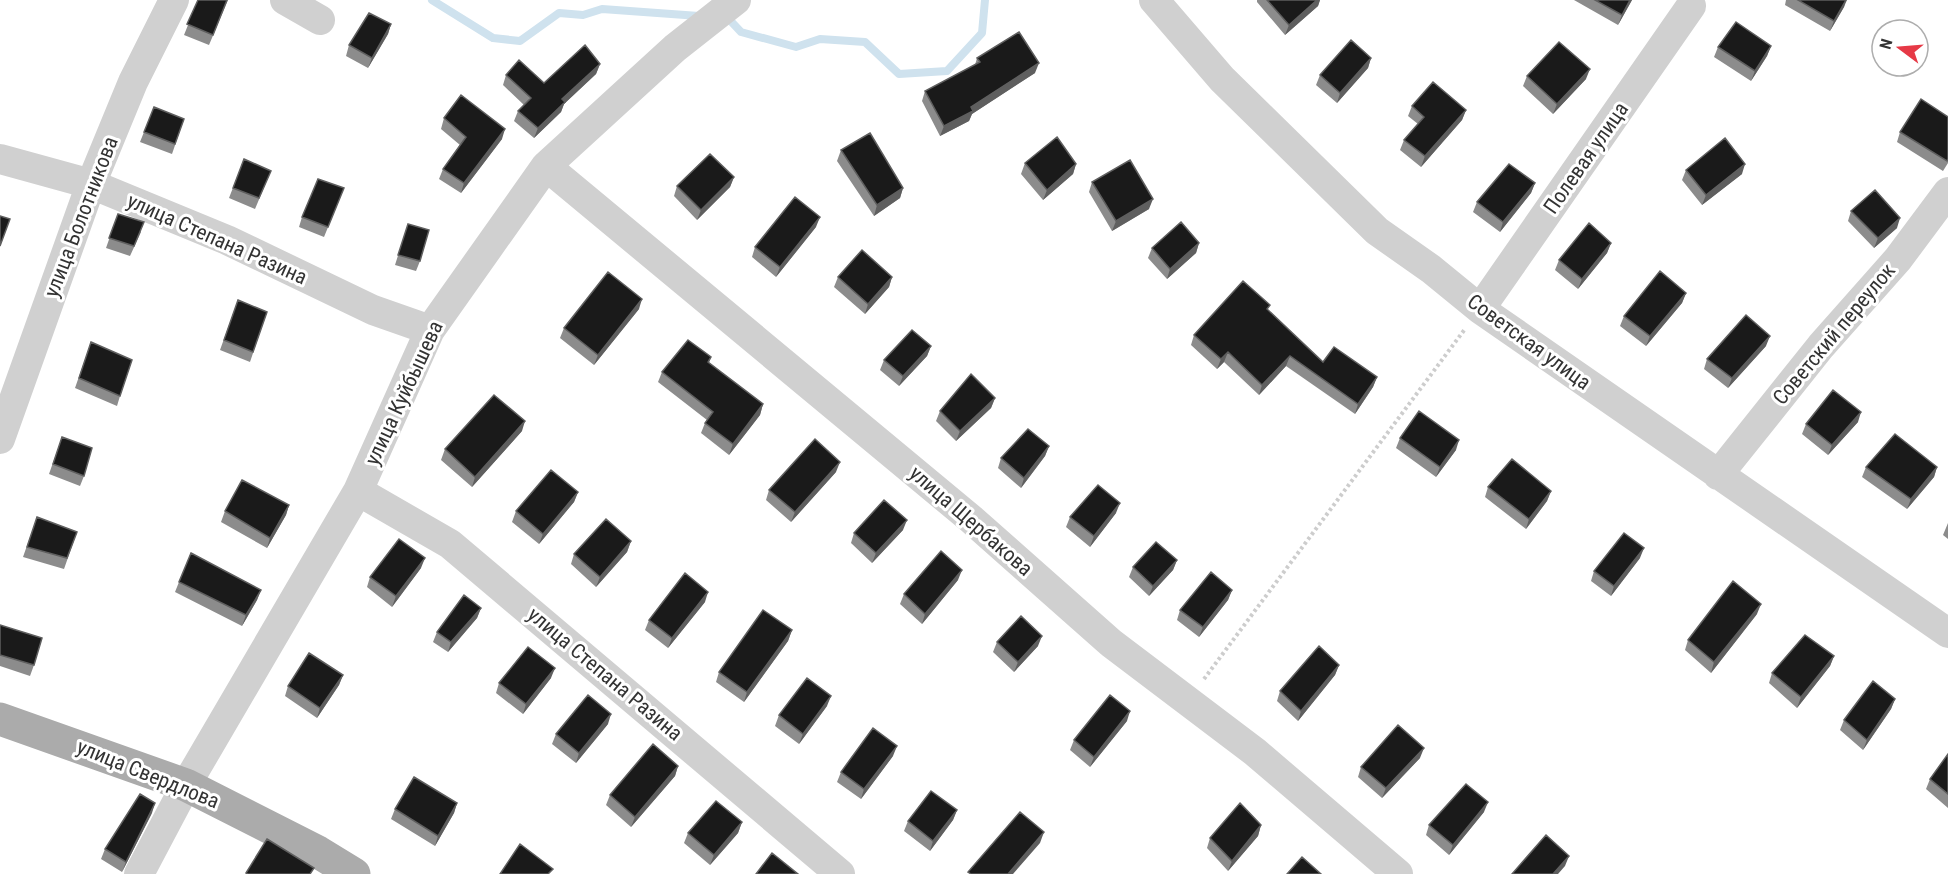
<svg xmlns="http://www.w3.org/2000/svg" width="1948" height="874" font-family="'Roboto Condensed',sans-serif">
	<rect width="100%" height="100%" fill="#fff"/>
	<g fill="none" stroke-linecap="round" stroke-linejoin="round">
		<path stroke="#cfe2ee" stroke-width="8" d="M432,0l61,38 27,3 39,-28 24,2 19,-6 97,7
			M726,16l15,16 55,15 24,-8 45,3 34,32 48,-3 35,-38 3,-33"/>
		<path stroke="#cdcdcd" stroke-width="4" stroke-dasharray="3 3" stroke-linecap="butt" d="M1204,679l261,-350"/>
		<path stroke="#d0d0d0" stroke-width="30" d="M285,0l35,20
			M1154,0l68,79 155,152 54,38 49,40 468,324
			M0,159l91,25 136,56 146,70 57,20
			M546,166l425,353 140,124 144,109 143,122
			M1480,309l211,-303
			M0,439l91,-255 42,-102 41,-82
			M1718,475l103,-129 77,-87 50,-67
			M358,491l92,53 390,330
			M139,874l47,-89 172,-294 72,-161 116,-164 129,-118 61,-48"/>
		<path stroke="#ababab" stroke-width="33" d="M0,719l186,66 132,67 36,22"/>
	</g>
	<path fill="#8c8c8c" d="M198,0h30l-19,45 -25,-10z
		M1257,0h63l-2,6 -33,29 -28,-33z
		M1574,0h58l-14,25z
		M1786,0h61l-3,7 -14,24 -45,-26z
		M391,24l-3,10 -20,34 -22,-12 3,-11z
		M1771,46l-4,10 -16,25 -37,-24 4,-10z
		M977,58l58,15 -63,41 -3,7 -29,15 -18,-35 3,-10 50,-26z
		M1371,58l-3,10 -31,35 -21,-18 4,-10z
		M600,64l-4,10 -32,30 -3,8 -27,26 -20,-17 4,-10 6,-6 -21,-20 3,-10 38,8z
		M1527,76l59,3 -33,35 -30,-28z
		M1412,106l54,4 -4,10 -41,47 -21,-17 4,-10 14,-16 -10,-8z
		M1948,117v46l-5,8 -46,-29 3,-10z
		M444,118l58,21 -41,54 -22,-14 4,-10 17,-24 -19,-16z
		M184,119l-12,35 -32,-12 4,-10z
		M841,150l62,38 -3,10 -26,18 -37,-55z
		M244,159l27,12 -16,38 -26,-11z
		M1025,163l51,1 -3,10 -30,26 -22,-26z
		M1686,170l56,4 -40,31 -20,-25z
		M734,177l-4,10 -33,33 -23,-24 3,-10z
		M1092,182l57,27 -37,22 -23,-39z
		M1535,183l-4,10 -31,39 -27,-20 4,-10z
		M344,188l-20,49 -25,-10 3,-10z
		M1851,211l46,17 -23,20 -26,-27z
		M118,214l23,18 -11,24 -24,-8z
		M408,224l12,37 -4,10 -21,-6z
		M816,227l-40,50 -24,-20 3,-10z
		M1199,243l-3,10 -29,26 -19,-21 4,-10z
		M1611,243l-4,10 -29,36 -23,-19 4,-10z
		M838,277h54l-3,10 -24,27 -31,-27z
		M1686,293l-4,10 -36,43 -26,-20 4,-10z
		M238,300l29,12 -17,50 -30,-12z
		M639,309l-45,56 -34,-27 4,-10z
		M1194,335l129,27 54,15 -4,10 -18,27 -69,-48 -27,29 -35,-33 -7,7 -26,-24z
		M91,342l29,54 -3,10 -42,-18z
		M931,346l-4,10 -28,30 -19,-16 4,-10z
		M1766,346l-38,42 -24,-19 3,-10z
		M711,357l-2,6 54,41 -3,11 -31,40 -28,-22 4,-10 2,-3 -49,-38 4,-10z
		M995,398l-4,10 -35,33 -20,-20 4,-10z
		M1858,422l-30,33 -26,-21 4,-10z
		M522,431l-50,56 -31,-27 4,-11z
		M62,437l22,39 -4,10 -31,-12z
		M1400,438l56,12 -20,27 -40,-29z
		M1049,446l-4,10 -24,32 -23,-20 3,-10z
		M1866,467h71l-3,10 -27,32 -45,-32z
		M836,472l-45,50 -25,-22 3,-10z
		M1488,487l63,4 -4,10 -21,28 -41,-32z
		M578,492l-4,10 -35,42 -27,-22 4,-11z
		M289,505l-3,10 -19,33 -46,-26 4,-11z
		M1116,513l-26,34 -24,-20 4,-10z
		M37,517l40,15 -13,37 -41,-12z
		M1948,523v16l-5,-4z
		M903,530l-31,33 -21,-20 3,-10z
		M631,541l-4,11 -31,35 -25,-23 3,-10z
		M1640,558l-29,38 -20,-15 3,-10z
		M1177,560l-4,10 -24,26 -20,-19 4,-10z
		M421,568l-29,39 -25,-20 3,-10z
		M958,580l-36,44 -22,-20 4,-10z
		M179,582l82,8 -4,10 -15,26 -67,-34z
		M1232,590l-4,10 -29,37 -22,-17 3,-10z
		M705,602l-37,46 -23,-18 4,-10z
		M481,608l-4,10 -29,34 -15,-10 4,-10z
		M1757,614l-46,59 -26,-23 3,-10z
		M0,625l34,40 -4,11 -30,-10z
		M792,630l-4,11 -44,61 -28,-20 3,-10z
		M997,642l41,4 -24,26 -21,-20z
		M1834,656l-4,10 -33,42 -28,-25 3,-10z
		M1339,665l-4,10 -37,46 -21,-20 3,-10z
		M343,675l-4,10 -22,33 -32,-22 3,-10z
		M551,678l-28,36 -27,-21 3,-10z
		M1895,699l-4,10 -28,41 -23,-20 4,-10z
		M827,706l-28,38 -24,-18 4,-11z
		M1127,721l-37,46 -20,-17 4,-10z
		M608,724l-32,39 -24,-19 4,-10z
		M1948,754v54l-22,-19 4,-10z
		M893,756l-32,43 -24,-17 4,-10z
		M1420,758l-38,40 -24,-21 3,-10z
		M678,766l-3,10 -44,51 -25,-22 4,-10z
		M457,803l-3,10 -19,33 -44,-27 4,-10z
		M957,810l-4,10 -23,31 -26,-20 4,-10z
		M1484,812l-35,43 -23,-20 3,-10z
		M152,813l-30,59 -21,-13 4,-10z
		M742,822l-4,11 -28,32 -26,-22 4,-10z
		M1261,825l-3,11 -30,35 -21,-23 3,-10z"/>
	<path fill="#5f5f5f" d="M1317,0h3l-2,6 -33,29 4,-10z
		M1630,0h2l-14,25 4,-10z
		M1846,0l-2,7 -14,24 4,-10z
		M391,24l-3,10 -20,34 4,-10z
		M1771,46l-4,10 -16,25 4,-10z
		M1371,58l-3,10 -31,35 3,-10z
		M1039,63l-4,10 -63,41 -3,7 -29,15 4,-10 27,-19z
		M600,64l-4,10 -32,30 -3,8 -27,26 4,-10 24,-29z
		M1590,69l-4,10 -33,35 4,-10z
		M1466,110l-4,10 -41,47 4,-11z
		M505,129l-3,10 -41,54 3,-10z
		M1076,164l-3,10 -30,26 4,-10z
		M1745,164l-3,10 -40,31 4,-10z
		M734,177l-4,10 -33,33 4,-10z
		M1535,183l-4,10 -31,39 3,-10z
		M903,188l-3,10 -26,18 3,-11z
		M1153,199l-4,10 -37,22 4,-10z
		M820,217l-4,10 -40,50 4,-10z
		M1900,218l-3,10 -23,20 4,-10z
		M1199,243l-3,10 -29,26 3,-10z
		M1611,243l-4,10 -29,36 4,-10z
		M892,277l-3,10 -24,27 3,-10z
		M1686,293l-4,10 -36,43 4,-10z
		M642,299l-3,10 -45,56 4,-10z
		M1770,336l-4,10 -38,42 4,-10z
		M931,346l-4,10 -28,30 4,-10z
		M1228,352l-4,10 -7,7 4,-10z
		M1290,356l-4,10 -27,29 3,-10z
		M1377,377l-4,10 -18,27 3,-10z
		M995,398l-4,10 -35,33 4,-10z
		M763,404l-3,11 -31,40 4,-11z
		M1861,412l-3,10 -30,33 4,-10z
		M525,421l-3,10 -50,56 3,-10z
		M1459,440l-3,10 -20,27 4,-10z
		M1049,446l-4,10 -24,32 3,-10z
		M840,462l-4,10 -45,50 4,-10z
		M1937,467l-3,10 -27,32 4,-10z
		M1551,491l-4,10 -21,28 3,-10z
		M578,492l-4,10 -35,42 4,-10z
		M1120,503l-4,10 -26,34 4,-11z
		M289,505l-3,10 -19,33 3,-10z
		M907,520l-4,10 -31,33 4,-10z
		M631,541l-4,11 -31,35 4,-10z
		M1644,548l-4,10 -29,38 3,-10z
		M425,558l-4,10 -29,39 4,-11z
		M1177,560l-4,10 -24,26 4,-10z
		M962,570l-4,10 -36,44 3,-10z
		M261,590l-4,10 -15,26 4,-11z
		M1232,590l-4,10 -29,37 4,-10z
		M708,592l-3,10 -37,46 4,-10z
		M1761,604l-4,10 -46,59 3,-11z
		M481,608l-4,10 -29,34 3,-10z
		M792,630l-4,11 -44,61 3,-10z
		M1042,636l-4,10 -24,26 4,-10z
		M1834,656l-4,10 -33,42 4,-11z
		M1339,665l-4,10 -37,46 3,-10z
		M555,668l-4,10 -28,36 3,-10z
		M343,675l-4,10 -22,33 3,-10z
		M831,696l-4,10 -28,38 4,-10z
		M1895,699l-4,10 -28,41 4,-10z
		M1130,711l-3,10 -37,46 4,-10z
		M611,714l-3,10 -32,39 3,-10z
		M897,746l-4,10 -32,43 3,-10z
		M1424,748l-4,10 -38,40 4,-10z
		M678,766l-3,10 -44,51 4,-10z
		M1488,802l-4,10 -35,43 4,-10z
		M155,803l-3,10 -30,59 4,-10z
		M457,803l-3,10 -19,33 3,-10z
		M957,810l-4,10 -23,31 3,-10z
		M742,822l-4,11 -28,32 4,-10z
		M1261,825l-3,11 -30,35 4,-10z
		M1044,832l-4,11 -27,31h-5z
		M1569,856l-4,10 -7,8h-5z"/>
	<path fill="#1a1a1a" stroke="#5f5f5f" stroke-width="1.5" d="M198,0h29l-14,35 -26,-11z
		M1267,0h50l-28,25z
		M1595,0h35l-8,15z
		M1798,0h48l-12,21z
		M369,13l22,11 -19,34 -23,-13z
		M1736,22l35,24 -16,25 -37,-24z
		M1019,32l20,31 -68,44 2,4 -29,15 -19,-35 55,-29 -3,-4z
		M1351,40l20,18 -31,35 -20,-18z
		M1559,42l31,27 -33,35 -30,-28z
		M585,45l15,19 -38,35 3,3 -27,26 -20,-17 13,-13 -25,-23 13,-15 25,23z
		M1433,82l33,28 -41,46 -21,-16 20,-23 -12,-11z
		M461,95l44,34 -41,54 -21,-14 23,-32 -22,-19z
		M1921,99l27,18v42l-1,2 -47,-29z
		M154,107l30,12 -9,25 -31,-12z
		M870,133l33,55 -26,17 -36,-55z
		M1057,137l19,27 -29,26 -22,-27z
		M1725,138l20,26 -39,31 -20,-25z
		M710,154l24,23 -33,33 -24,-24z
		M244,159l27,12 -12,27 -26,-10z
		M1130,160l23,39 -37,22 -24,-39z
		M1509,164l26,19 -32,39 -26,-20z
		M318,179l26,9 -16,39 -26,-10z
		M1875,190l25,28 -22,20 -27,-27z
		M795,197l25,20 -40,50 -25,-20z
		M118,214l26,8 -10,24 -25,-8z
		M0,216l10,3 -10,27z
		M1181,222l18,21 -29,26 -18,-21z
		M1589,223l22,20 -29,36 -23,-19z
		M408,224l21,6 -9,31 -22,-6z
		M862,250l30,27 -24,27 -30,-27z
		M1660,271l26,22 -36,43 -26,-20z
		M608,272l34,27 -44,56 -34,-27z
		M1243,281l27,24 -3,4 56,53 11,-15 43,30 -19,27 -68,-48 -28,29 -34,-33 -7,7 -27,-24z
		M238,300l29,12 -14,40 -29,-12z
		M1746,315l24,21 -38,42 -25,-19z
		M912,330l19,16 -28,30 -19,-16z
		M688,340l23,17 -3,5 55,42 -30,40 -28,-21 8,-11 -51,-40z
		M91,342l41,18 -12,36 -41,-18z
		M971,374l24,24 -35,33 -20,-20z
		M1833,390l28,22 -29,33 -26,-21z
		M494,395l31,26 -50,56 -30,-28z
		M1419,411l40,29 -19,27 -40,-29z
		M1028,429l21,17 -25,32 -23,-20z
		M1895,434l42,33 -26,32 -45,-32z
		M62,437l30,11 -8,28 -31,-12z
		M815,439l25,23 -45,50 -26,-22z
		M1512,459l39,32 -22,28 -41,-32z
		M551,470l27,22 -35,42 -27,-23z
		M242,480l47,25 -19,33 -45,-27z
		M1098,485l22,18 -26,33 -24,-19z
		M884,500l23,20 -31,33 -22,-20z
		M37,517l40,15 -10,26 -40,-11z
		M606,519l25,22 -31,36 -26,-23z
		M1624,533l20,15 -30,38 -20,-15z
		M399,539l26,19 -29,38 -26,-19z
		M1156,542l21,18 -24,26 -20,-19z
		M941,551l21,19 -37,44 -21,-20z
		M191,553l70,37 -15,25 -67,-33z
		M1211,572l21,18 -29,37 -23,-17z
		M685,573l23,19 -36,46 -23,-18z
		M1733,581l28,23 -47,58 -26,-22z
		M464,595l17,13 -30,34 -14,-10z
		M763,610l29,20 -45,62 -28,-20z
		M1021,616l21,20 -24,26 -21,-20z
		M0,625l42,13 -8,27 -34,-10z
		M1805,635l29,21 -33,41 -29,-24z
		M1319,646l20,19 -38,46 -21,-20z
		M528,647l27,21 -29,36 -27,-21z
		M309,653l34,22 -23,33 -32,-22z
		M807,678l24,18 -28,38 -24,-19z
		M1873,681l22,18 -28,41 -23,-20z
		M588,695l23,19 -32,39 -23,-19z
		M1110,695l20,16 -36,46 -20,-17z
		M1398,725l26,23 -38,40 -25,-21z
		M873,728l24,18 -33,43 -23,-17z
		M653,744l25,22 -43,51 -25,-22z
		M1948,754v40l-18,-15z
		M414,777l43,26 -19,33 -43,-27z
		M1466,784l22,18 -35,43 -24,-20z
		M931,791l26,19 -24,31 -25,-20z
		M140,794l15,9 -29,59 -21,-13z
		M716,801l26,21 -28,33 -26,-22z
		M1240,803l21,22 -29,36 -22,-23z
		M1020,812l24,20 -36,42h-37l-3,-2z
		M1546,835l23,21 -16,18h-41z
		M267,839l47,29 -4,6h-62l-2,-1z
		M520,844l33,25 -5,5h-48z
		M772,853l26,21h-42z
		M1302,857l19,17h-34z"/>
	<g text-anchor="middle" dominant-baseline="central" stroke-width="6" stroke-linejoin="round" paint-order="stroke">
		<g font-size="21" fill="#333" stroke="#fff">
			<text transform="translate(1586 158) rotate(-55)">Полевая улица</text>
			<text transform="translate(81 217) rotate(-69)">улица Болотникова</text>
			<text transform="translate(217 239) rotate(24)">улица Степана Разина</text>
			<text transform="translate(1834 334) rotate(-50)">Советский переулок</text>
			<text transform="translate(1529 342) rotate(36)">Советская улица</text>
			<text transform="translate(404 393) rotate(-65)">улица Куйбышева</text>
			<text transform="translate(971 521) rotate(41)">улица Щербакова</text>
			<text transform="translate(605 674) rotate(40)">улица Степана Разина</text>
			<text transform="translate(148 774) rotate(22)">улица Свердлова</text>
		</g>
	</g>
	<g transform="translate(1900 48) rotate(286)"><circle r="28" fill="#ffffff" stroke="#adadad" stroke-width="1.5"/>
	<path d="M0-4.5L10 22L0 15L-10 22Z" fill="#e63946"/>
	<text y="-9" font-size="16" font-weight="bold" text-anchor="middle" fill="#333333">N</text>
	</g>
</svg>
